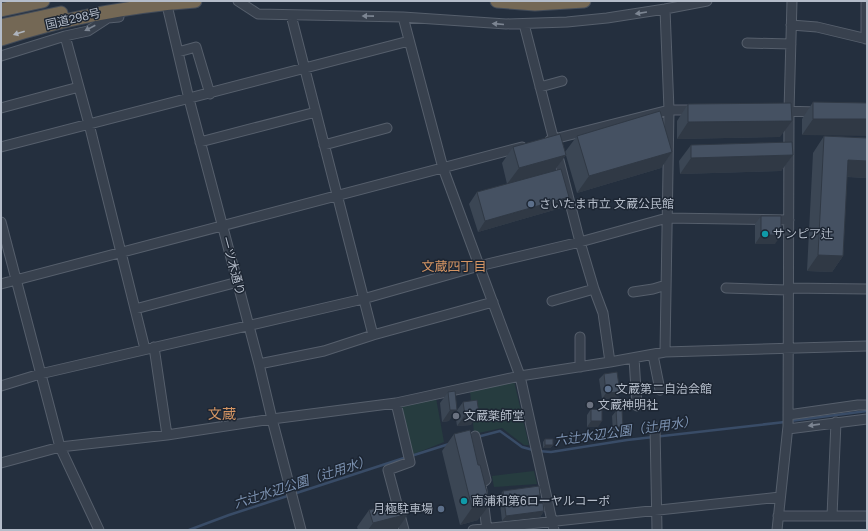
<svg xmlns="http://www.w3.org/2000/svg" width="868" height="531" font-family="Arial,'Noto Sans JP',sans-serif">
	<rect width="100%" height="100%" fill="#242f3e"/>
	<path fill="#263c3f" d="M514,381l15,64h-5l-22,-17 -28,6 -4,-43z
		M436,398l8,44 -35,14 -9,-49z
		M534,471l3,13 -43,3 -2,-11z"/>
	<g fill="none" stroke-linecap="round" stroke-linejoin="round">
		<path stroke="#394c67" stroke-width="2.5" d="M790,421l77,-10
			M477,437l23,-6 22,16 11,3
			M538,451l13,1 76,-12 158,-18
			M411,456l38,-12
			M189,530l40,-15 178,-58"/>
		<defs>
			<path id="minor" d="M166,1l23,98 70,265 13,55 29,111
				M238,1l20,13 145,3 103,7 61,-2 40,-4 58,-9 42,-8
				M291,15l82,320 120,-33
				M403,17l40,151 77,208 34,154
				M524,24l56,218 14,47 9,24 7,49
				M791,25l26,2 50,12
				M65,36l24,88 56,225
				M866,39v-38
				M747,43l44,1
				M178,52l18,-5 14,47
				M1,56l64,-20 23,-5 20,-13 11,-1
				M540,87l22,-6
				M1,108l78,-21
				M780,111l39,1
				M550,140l119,-30h26
				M200,142l116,-30
				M324,145l63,-17
				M1,147l408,-106
				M1,222l59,225 39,83
				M1,284l521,-137
				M726,288l62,2
				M789,288l78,1
				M633,292l20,-3 13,-4
				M552,301l42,-12
				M135,309l103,-27
				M580,337v30
				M154,347l13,88
				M665,352l4,-242 -4,-101
				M653,355l7,35
				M634,358l3,48
				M259,364l65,-13 49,-16
				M1,386l39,-12 323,-75 116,-33 101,-24 87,-24 122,2
				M396,403l14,59 -22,8 16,60
				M788,415l70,-10h9
				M655,427l2,103
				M788,429l79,-10
				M475,436l11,44 -5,4 6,46
				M1,463l59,-16 107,-12 105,-16 124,-16 124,-27 90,-14 55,-10 202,-6
				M778,516h89
				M832,516l4,-94
				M473,530l307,-33
				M777,530l11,-104 1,-315 3,-110"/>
			<path id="highway" d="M497,1l38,3 49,-3
				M1,10l42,-9
				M1,26l60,-13
				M1,39c64,-21 127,-33 194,-38"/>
		</defs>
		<use href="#minor" stroke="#565f6c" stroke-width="11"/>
		<use href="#highway" stroke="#434c59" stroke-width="15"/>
		<use href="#minor" stroke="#38414e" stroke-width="9"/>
		<use href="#highway" stroke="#746855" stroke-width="13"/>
	</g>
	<path fill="#3b4654" d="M813,102l54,1 -65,32v-16z
		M688,104l92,33 -103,2v-18z
		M577,136l95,16 -11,16 -84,25 -12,-41z
		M824,136l43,2v40l-20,-1 -4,79 -11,16 -25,-1 6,-118z
		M691,145l102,10 -12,16 -101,3 -1,-13z
		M513,147l53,8 -12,16 -47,13 -5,-21z
		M477,192l84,16 -83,24 -9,-28z
		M761,216l14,28h-20v-20z
		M604,374l12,23 3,13v23h-6l-1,-17 4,-5h-3l-1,-11 2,-2 -12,1 -3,-20z
		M455,391l-6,30 -7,1 -2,-19 8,-11z
		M463,402l8,23 -14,1 -2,-13z
		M591,409l7,18h-11v-12z
		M454,434l24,86 -18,5 -18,-74z
		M545,439l8,6 -3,3h-7v-6z
		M503,491l37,4 -4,6 -23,3v2l12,-1 1,-2 7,1 11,7 -4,6 -38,4 -3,-25z
		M369,510l28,20h-39l-1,-3z"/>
	<path fill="#303945" d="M813,119h54v17l-65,-1z
		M792,121l-12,16 -103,2 11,-17z
		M672,152l-11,16 -84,25 12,-17z
		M566,155l-12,16 -47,13 12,-16z
		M793,155l-12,16 -101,3 11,-16z
		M848,160l19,1v17l-31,-2z
		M569,197l-8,11 -83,24 7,-11z
		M761,235h20l-6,9h-20z
		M818,255l25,1 -11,16 -25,-1z
		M620,392l-4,6 -14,1 4,-6z
		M615,408h5l-2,3 -2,-1v1h-3z
		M450,410h7l-8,11 -7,1z
		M479,413l-8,12 -14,1 8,-11z
		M591,421h11l-4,6h-11z
		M617,427h6l-4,6h-6z
		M545,445h8l-3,3h-7z
		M540,495l-4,6 -28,3 4,-5z
		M490,504l-12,16 -18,5 12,-17z
		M544,511l-4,6 -38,4 4,-5z
		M408,514l-11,16h-29l5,-7z"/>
	<path fill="#455162" stroke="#303945" d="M813,102l54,1v16h-54z
		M791,103l1,18 -104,1v-18z
		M660,111l12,41 -83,24 -12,-40z
		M560,134l6,21 -47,13 -6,-21z
		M824,136l43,2v23l-19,-1 -5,96 -25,-1z
		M792,142l1,13 -102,3v-13z
		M561,169l8,28 -84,24 -8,-29z
		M761,216h20v19h-20z
		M617,372l3,20 -14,1 -2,-19z
		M455,391l2,19h-7l-2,-18z
		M614,397h5l1,11h-5z
		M477,400l2,13 -14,2 -2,-13z
		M591,409l11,1v11h-11z
		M616,410h6l1,17h-6z
		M470,430l8,35h2l10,39 -18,4 -18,-74z
		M545,439h8v6h-8z
		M539,486l1,9 -28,4 1,7 13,-2v-1l6,-1 1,2 10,-1 1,8 -38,5 -3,-25z
		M405,501l3,13 -35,9 -4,-13z"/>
	<defs><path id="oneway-solid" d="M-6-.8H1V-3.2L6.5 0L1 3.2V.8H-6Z"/></defs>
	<g fill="#7c8592">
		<use href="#oneway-solid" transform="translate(641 13) rotate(171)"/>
		<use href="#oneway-solid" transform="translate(368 16) rotate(-179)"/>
		<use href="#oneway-solid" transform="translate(498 24) rotate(-175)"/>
		<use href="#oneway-solid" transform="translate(90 28) rotate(153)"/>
		<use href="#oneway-solid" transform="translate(814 425) rotate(172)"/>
	</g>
	<use fill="#aeb4bd" href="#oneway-solid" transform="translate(19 33) rotate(162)"/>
	<g fill="#5c6f8a" stroke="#1d2633" stroke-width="1.5">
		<circle cx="531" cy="204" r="4"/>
		<circle cx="608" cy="389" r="4"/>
		<circle cx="441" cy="509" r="4"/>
	</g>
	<g fill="#0f9aa8" stroke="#1d2633" stroke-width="1.5">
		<circle cx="765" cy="234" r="4"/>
		<circle cx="464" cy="501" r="4"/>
	</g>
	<g fill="#6b7280" stroke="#1d2633" stroke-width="1.5">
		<circle cx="590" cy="405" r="4"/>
		<circle cx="456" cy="416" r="4"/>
	</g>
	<g text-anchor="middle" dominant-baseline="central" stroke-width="3" stroke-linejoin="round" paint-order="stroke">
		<g font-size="12" fill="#b4bcc9" stroke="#1d2633">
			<text transform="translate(73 19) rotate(-13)">国道298号</text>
			<text transform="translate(233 266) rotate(75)">一ツ木通り</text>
		</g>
		<g font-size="12" fill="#b4bcc9" stroke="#1d2633" text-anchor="start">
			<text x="539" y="204">さいたま市立 文蔵公民館</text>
			<text x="773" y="234">サンピア辻</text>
			<text x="616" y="389">文蔵第二自治会館</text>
			<text x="598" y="405">文蔵神明社</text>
			<text x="464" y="416">文蔵薬師堂</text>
			<text x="472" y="501">南浦和第6ローヤルコーポ</text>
			<text x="433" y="509" text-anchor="end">月極駐車場</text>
		</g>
		<g font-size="13" fill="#d59563" stroke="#1d2633">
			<text x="454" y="266">文蔵四丁目</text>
		</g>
		<g font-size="13" font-style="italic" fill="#7c92b1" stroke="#1d2633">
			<text transform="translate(625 431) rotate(-8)">六辻水辺公園（辻用水）</text>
			<text transform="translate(302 482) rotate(-18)">六辻水辺公園（辻用水）</text>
		</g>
		<g font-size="14" fill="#d59563" stroke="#1d2633">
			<text x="222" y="414">文蔵</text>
		</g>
	</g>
	<rect width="868" height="531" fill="none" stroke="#b4bcc9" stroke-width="4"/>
</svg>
